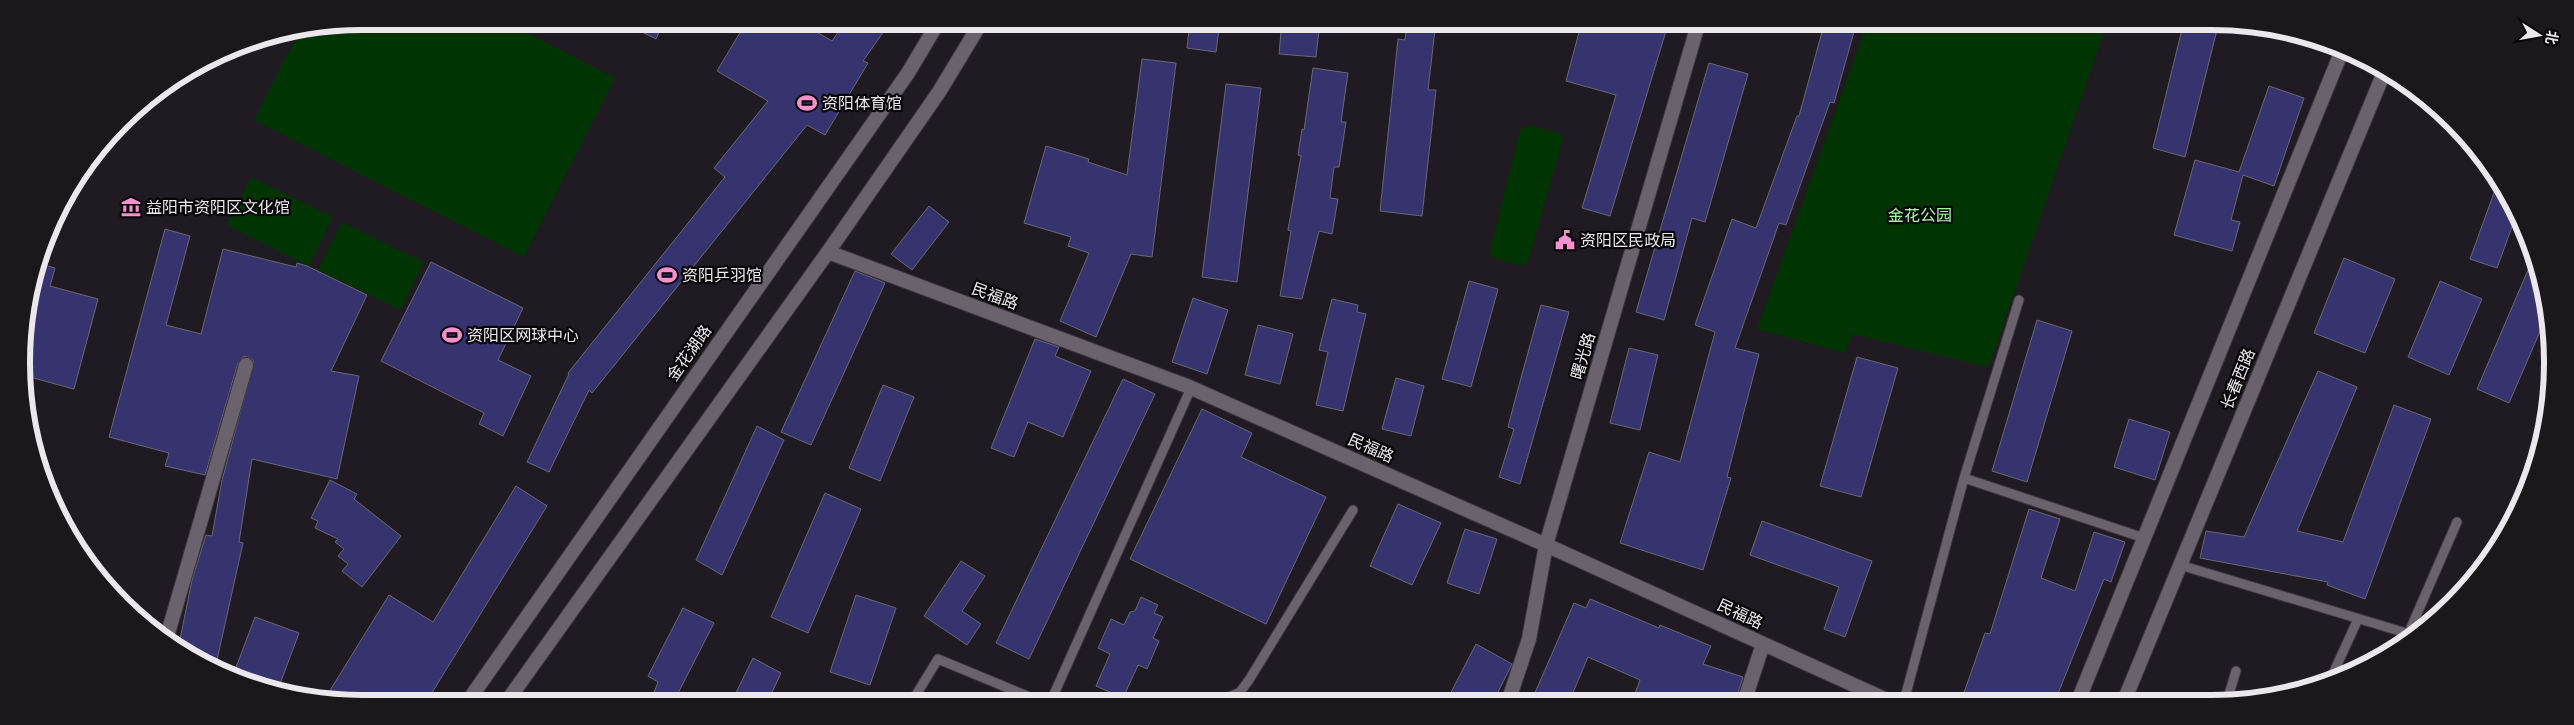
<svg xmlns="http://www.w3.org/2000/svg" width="2574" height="725" font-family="Karla,'Noto Sans SC',sans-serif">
	<rect width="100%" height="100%" fill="#201a22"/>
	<path fill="#003503" d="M363,21h141l111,57 -91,179 -270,-137 47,-93z
		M1868,21h240l-118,343 -3,3 -135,-33 -7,19 -88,-24z
		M1528,125l34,9 1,5 -35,123 -7,4 -30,-9 -1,-6 30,-121z
		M251,177l82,40 -24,49 -82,-41z
		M342,222l82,40 -24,48 -82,-40z"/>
	<path fill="#37336e" stroke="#686874" d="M620,21h44l-8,18z
		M747,21h51l34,20 14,-20h45l-28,40 5,2 -43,72 -18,-10 -215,268 -3,-3 -40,82 -22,-10 42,-88 -1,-1 157,-196 -11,-9 54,-67 -51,-30z
		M1190,21h30l-4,31 -29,-4z
		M1282,21h38l-4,36 -37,-3z
		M1407,21h29l-8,69h8l-14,126 -42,-5 18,-172 7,1z
		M1582,21h87l-59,195 -28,-8 34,-113 -50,-14z
		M1825,21h32l-23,82 -4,-1 -44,123 -7,-2 -44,125 24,6 -32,123 4,1 -28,92 -83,-27 29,-91 31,10 35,-130 -20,-7 37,-106 24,9 41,-112h2z
		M2184,21l35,1 -34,135 -32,-9z
		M1142,59l34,4 -24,194 -21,-3 -35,83 -36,-16 29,-68 -21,-7 3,-9 -47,-14 22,-77 43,13 -1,3 39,13z
		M1709,63l39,11 -43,148 -13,-4 -28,102 -28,-8z
		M1313,68l35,5 -7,49h5l-7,45h-5l-4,31 8,1 -6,35 -13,-3 -17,68 -22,-3 11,-65 -3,-1 13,-74 -3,-1 4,-26 2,1z
		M1226,84l35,4 -24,194 -35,-5z
		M2269,86l35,12 -30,88 -31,-11 -12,45 9,2 -8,29 -58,-16 21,-75 44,12z
		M2499,179l18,34 -20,55 -27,-9z
		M929,206l20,16 -37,48 -21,-16z
		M165,229l25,7 -24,89 35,9 22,-85 73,18 1,-4 10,3 60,29 -36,76 28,5 -22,103 -85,-20 -13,83 4,1 -28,126 -37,-20 14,-69 14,-45 6,1 10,-56 32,-118 -2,-3 -8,-3 -6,7 -33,112 -40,-9 4,-13 -60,-16z
		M2344,258l51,21 -30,74 -51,-20z
		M431,262l92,46 -25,52 33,16 -28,60 -24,-12 5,-11 -103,-52z
		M37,263l18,5 -5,18 48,13 -24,90 -48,-13 -4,-36 11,-66z
		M2528,270l12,6 6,20 2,17 -39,90 -32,-14z
		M855,271l30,12 -74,162 -30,-13z
		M1469,281l29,8 -27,98 -29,-8z
		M2440,281l42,18 -33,76 -41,-18z
		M1193,298l35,12 -21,64 -35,-12z
		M1332,299l26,6 -1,7 9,2 -23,97 -27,-6 12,-53 -9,-2z
		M1541,305l28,7 -49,172 -21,-7 15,-48 -6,-2 7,-27z
		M2037,320l35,11 -45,151 -35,-11z
		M1258,325l35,9 -13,50 -35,-9z
		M1035,339l24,8 -4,9 36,15 -28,66 -35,-15 -14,35 -23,-9z
		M1629,348l29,7 -18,75 -30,-7z
		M1857,357l41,11 -37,129 -41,-11z
		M2318,371l39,16 -60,144 46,11 51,-137 37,14 -66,180 -38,-14 1,-3 -128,-24 6,-27 38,6z
		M1396,378l28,8 -13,50 -29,-7z
		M1123,379l32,15 -126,265 -33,-16z
		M883,385l31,12 -34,84 -31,-13z
		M1202,409l50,24 -11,24 85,40 -60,127 -136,-65z
		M2129,419l41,13 -15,48 -41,-13z
		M757,426l27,14 -62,135 -26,-15z
		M330,480l27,14 -3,5 47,37 -39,51 -20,-16 6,-7 -10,-8 6,-7 -9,-7 3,-3 -23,-11 3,-7 -7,-3z
		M516,486l31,20 -122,198 -80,-2 -16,-10 60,-97 44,27z
		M825,493l36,16 -53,124 -37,-16z
		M1398,504l43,19 -29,62 -42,-19z
		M2029,509l31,10 -19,59 34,13 19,-59 31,10 -14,40 -7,-3 -49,122h-94l24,-68 5,1z
		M1762,521l110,40 -27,76 -21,-8 15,-42 -89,-32z
		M1465,529l32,10 -18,55 -32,-11z
		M961,561l24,15 -23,35 19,13 -14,21 -43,-29z
		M856,595l40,13 -26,77 -40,-13z
		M1141,597l17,8 -4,8 9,4 -10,21 6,3 -12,28 -9,-4 -15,33 -27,-12 14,-32 -12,-6 13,-29 13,6 6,-13 5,-1z
		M1590,599l69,29 1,-3 51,21 -8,18 40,13 -8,25h-103l8,-22 -52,-23 -19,45h-38l43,-99 12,5z
		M683,608l31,15 -41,80h-23l8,-21 -10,-6z
		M255,617l44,16 -22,59 -45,-14z
		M1476,644l36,20 -19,38h-47z
		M753,658l28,15 -14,30h-36z"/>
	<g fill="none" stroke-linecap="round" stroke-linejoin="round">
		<defs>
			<path id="service" d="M1964,478l180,60
				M2180,565l233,70
				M2406,639l51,-117
				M2331,678l27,-59
				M1904,701l60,-223 55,-178
				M2227,701l9,-30
				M1218,702l22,-10 9,-12 104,-170
				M911,703l27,-44 106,44
				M1050,703l141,-315"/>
			<path id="minor" d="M166,640l80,-275
				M1744,702l19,-58"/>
			<path id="tertiary" d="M828,252l359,134 359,159 343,156
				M1508,702l21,-63 17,-94 153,-524"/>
			<path id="secondary" d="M2078,701l265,-653
				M2124,701l261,-631
				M466,704l442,-631 31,-52
				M505,704l323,-452 111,-160 43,-71"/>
		</defs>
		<use href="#service" stroke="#3c373e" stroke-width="11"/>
		<use href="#minor" stroke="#3c373e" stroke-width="16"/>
		<use href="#tertiary" stroke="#3c373e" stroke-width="16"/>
		<use href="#secondary" stroke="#3c373e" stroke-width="16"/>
		<use href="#service" stroke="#6a636d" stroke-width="9"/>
		<use href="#minor" stroke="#6a636d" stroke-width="14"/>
		<use href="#tertiary" stroke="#6a636d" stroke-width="14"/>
		<use href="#secondary" stroke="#6a636d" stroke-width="14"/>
	</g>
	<defs>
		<symbol id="stadium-bare" viewBox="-9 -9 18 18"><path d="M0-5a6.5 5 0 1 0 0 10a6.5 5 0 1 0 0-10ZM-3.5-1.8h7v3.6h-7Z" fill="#f690cf" stroke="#080609" stroke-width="2.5" paint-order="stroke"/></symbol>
		<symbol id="museum-bare" viewBox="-9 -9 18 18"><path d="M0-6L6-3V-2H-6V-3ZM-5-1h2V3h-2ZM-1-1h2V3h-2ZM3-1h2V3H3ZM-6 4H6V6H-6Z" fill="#f690cf" stroke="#080609" stroke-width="2.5" paint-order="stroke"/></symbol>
		<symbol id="civic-bare" viewBox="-9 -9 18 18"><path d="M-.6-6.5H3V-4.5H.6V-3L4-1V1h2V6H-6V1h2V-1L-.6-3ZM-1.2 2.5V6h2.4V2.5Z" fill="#f690cf" stroke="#080609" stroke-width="2.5" paint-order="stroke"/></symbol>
	</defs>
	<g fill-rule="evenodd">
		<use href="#stadium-bare" x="793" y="89" width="28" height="28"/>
		<use href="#museum-bare" x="117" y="193" width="28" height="28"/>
		<use href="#civic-bare" x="1551" y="226" width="28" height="28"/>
		<use href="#stadium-bare" x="653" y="261" width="28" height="28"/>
		<use href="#stadium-bare" x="438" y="321" width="28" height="28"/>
	</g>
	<g text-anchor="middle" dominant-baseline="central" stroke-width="4.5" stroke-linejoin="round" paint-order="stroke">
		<g font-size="16" fill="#ebe7ed" stroke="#080609" text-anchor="start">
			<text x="822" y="103">资阳体育馆</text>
			<text x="146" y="207">益阳市资阳区文化馆</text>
			<text x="1580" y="240">资阳区民政局</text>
			<text x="682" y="275">资阳乒羽馆</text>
			<text x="467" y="335">资阳区网球中心</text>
		</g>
		<g font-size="16" fill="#aaf8aa" stroke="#080609">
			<text x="1920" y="215">金花公园</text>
		</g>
		<g font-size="16" fill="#ebe7ed" stroke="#080609">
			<text transform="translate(995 296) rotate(20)">民福路</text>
			<text transform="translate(689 353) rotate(-55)">金花湖路</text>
			<text transform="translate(1583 356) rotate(-74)">曙光路</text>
			<text transform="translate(2238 379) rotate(-68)">长春西路</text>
			<text transform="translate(1371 448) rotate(24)">民福路</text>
			<text transform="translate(1740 614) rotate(25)">民福路</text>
		</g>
	</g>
	<path d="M0 0H2574V725H0ZM362 30H2212A332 332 0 0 1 2544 362V363A332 332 0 0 1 2212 695H362A332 332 0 0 1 30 363V362A332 332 0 0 1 362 30Z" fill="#1a181b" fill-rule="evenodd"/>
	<path fill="none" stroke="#ebe7ed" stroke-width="6" d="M362 30H2212A332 332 0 0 1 2544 362V363A332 332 0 0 1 2212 695H362A332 332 0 0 1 30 363V362A332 332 0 0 1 362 30Z"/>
	<g transform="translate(2539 35) rotate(101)" stroke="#080609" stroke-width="4" paint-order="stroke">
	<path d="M0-4L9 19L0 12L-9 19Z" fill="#ebe7ed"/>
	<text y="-8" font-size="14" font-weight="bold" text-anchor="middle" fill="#ebe7ed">北</text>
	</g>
</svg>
